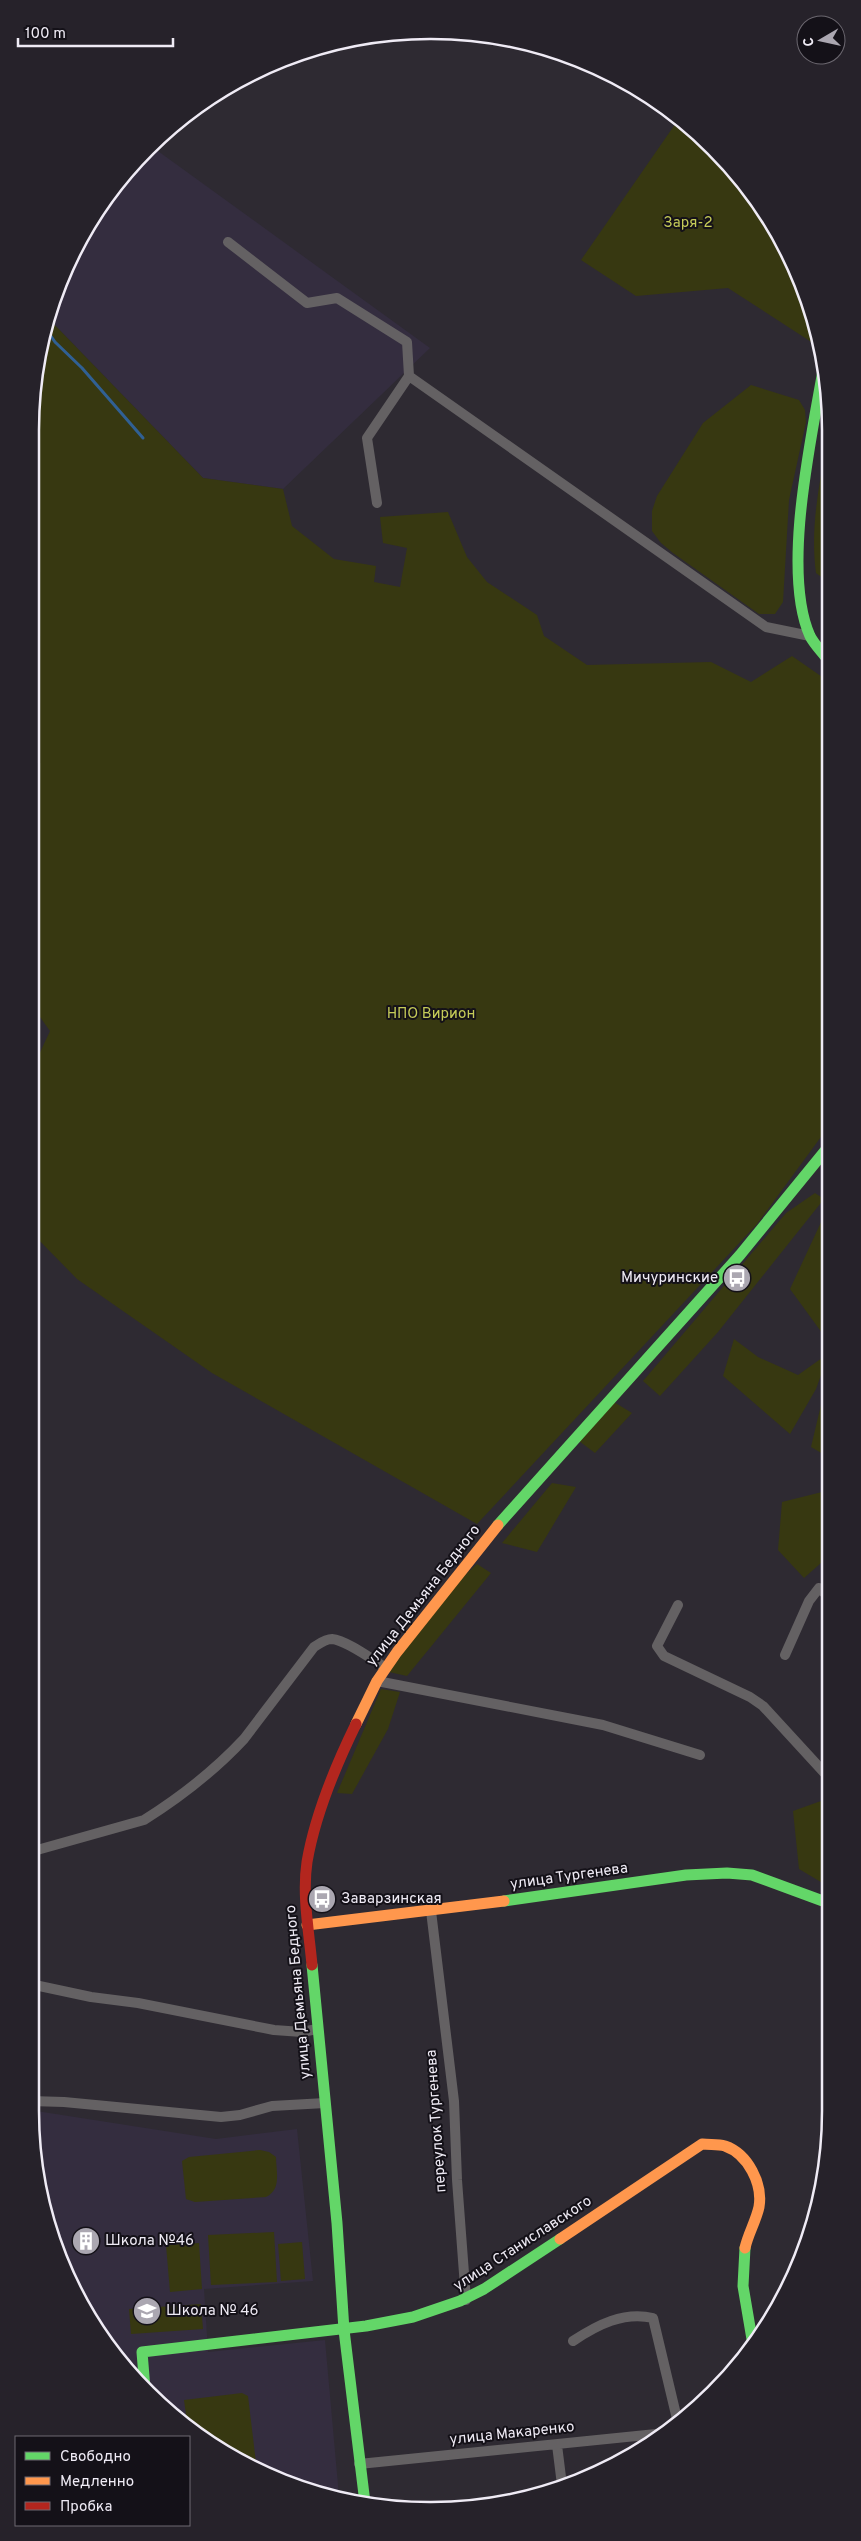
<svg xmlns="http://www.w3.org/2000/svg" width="861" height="2541" font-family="Overpass,sans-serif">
	<rect width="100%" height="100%" fill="#2e2a32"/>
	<path fill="#342d3f" d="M151,146l279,202 -147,141 -80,-11 -156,-161 24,-63 42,-67z
		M30,2110l186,29 81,-10 16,152 -109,8 4,63 117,-12 14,156 -86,-26 -66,-42 -4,-7h-4l-49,-46 -70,-112 -22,-75z"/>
	<path fill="#373811" d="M678,120l54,47 68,110 19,70 -91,-59 -92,8 -55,-36z
		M47,317l156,161 80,11 9,37 42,33 42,7 -2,16 26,5 7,-39 -24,-5 -3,-26 68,-5 19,45 20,25 50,33 7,21 43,29 124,-3 40,20 41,-26 36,25 1,445 -72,98 -280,300 -265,-151 -135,-94 -47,-48v-157l20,-43 -20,-28v-572l14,-104z
		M751,385l48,15 6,10 1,12 -17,78 -6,102 -8,12h-16l-86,-61 -12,-10 -9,-12v-20l5,-15 46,-73z
		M828,439v140h-4l-8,-6c-6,-44 3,-90 12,-134z
		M815,1193l9,6 -106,133 -58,64 -17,-15 143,-168z
		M829,1205v130l-4,2 -35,-48z
		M734,1339l24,18 40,18 31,-22 -13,36 -26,45 -67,-58z
		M830,1380v78l-19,-11 10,-42z
		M614,1402l18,11 -37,40 -16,-12z
		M552,1483l24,4 -39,65 -35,-9z
		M830,1490v65l-26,23 -26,-28 4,-48z
		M477,1564l14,9 -84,103 -18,-4 63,-85z
		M381,1689l19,3 -12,37 -36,65 -15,-1z
		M821,1801l9,11 1,76 -32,-19 -6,-58z
		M260,2150l9,2 7,5c0,15 6,32 -10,40l-71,5 -9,-3 -4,-38 7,-4z
		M274,2232l3,50 -66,3 -3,-50z
		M302,2242l3,37 -24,2 -3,-37z
		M199,2243l3,46 -32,3 -4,-47z
		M201,2304l2,25 -72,5 -2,-25z
		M242,2393l6,3 9,75 -69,-42 -4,-29z"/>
	<path fill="#306094" d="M30,1014l7,6v19l-7,8z"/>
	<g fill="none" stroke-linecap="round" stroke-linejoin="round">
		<path stroke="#306094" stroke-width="3" d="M44,326l11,16 27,26 61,70"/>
		<path stroke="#646163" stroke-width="10" d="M228,242l79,61 30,-5 70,44 2,34 -42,62 10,65
			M409,376l357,251 44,9
			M678,1605l-21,41 7,10 86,41 13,9 67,73
			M785,1655l24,-54 10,-13 11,10
			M377,1681l226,44 97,30
			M30,1852l114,-32c35,-22 72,-51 100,-81l70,-92c5,-3 11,-8 18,-8 14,1 41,21 54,29
			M431,1911l23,190 3,79 9,120
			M30,1984l61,13 47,6 136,27 28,2 15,-3
			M30,2101l34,1 157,15 19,-2 32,-9 53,-3
			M573,2341c24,-16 51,-30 80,-23l25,105
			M557,2445l5,40
			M359,2464l307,-31"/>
		<path stroke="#63d668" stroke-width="11" d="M824,365c-12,70 -43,206 -14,271 4,8 12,16 18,24
			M498,1525l242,-270 89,-109
			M504,1901l182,-26 41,-2 25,2 79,29
			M312,1965l25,258 7,107 21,173
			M745,2248l-2,38 10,59
			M145,2389l-3,-37 224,-26 47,-9 47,-16 24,-12 76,-50"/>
		<path stroke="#ff974d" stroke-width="11" d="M356,1724l21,-43 20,-29 101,-127
			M307,1925l197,-24
			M560,2239l142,-95c8,1 16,0 23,2 23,8 38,38 34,61 -3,14 -11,27 -14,41"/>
		<path stroke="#b3261e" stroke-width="11" d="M312,1965c-3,-33 -10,-70 -5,-103 8,-47 28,-95 49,-138"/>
	</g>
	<defs>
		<symbol id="bus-disc" viewBox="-11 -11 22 22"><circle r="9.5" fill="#aba7b1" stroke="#141118"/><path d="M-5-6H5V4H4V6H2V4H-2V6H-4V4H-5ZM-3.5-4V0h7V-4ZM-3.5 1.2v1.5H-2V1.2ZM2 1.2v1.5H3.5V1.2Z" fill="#fff"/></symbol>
		<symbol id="building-disc" viewBox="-11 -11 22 22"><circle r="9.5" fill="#aba7b1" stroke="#141118"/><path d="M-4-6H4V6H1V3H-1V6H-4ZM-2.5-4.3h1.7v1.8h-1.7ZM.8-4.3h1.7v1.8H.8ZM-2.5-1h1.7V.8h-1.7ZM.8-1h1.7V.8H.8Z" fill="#fff"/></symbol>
		<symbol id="school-disc" viewBox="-11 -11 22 22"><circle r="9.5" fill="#aba7b1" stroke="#141118"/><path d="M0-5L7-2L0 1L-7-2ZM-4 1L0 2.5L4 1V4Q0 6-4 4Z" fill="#fff"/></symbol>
	</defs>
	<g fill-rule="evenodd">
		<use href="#bus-disc" x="721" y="1262" width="32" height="32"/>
		<use href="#bus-disc" x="306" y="1883" width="32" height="32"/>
		<use href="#building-disc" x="70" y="2225" width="32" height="32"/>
		<use href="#school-disc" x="131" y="2295" width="32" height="32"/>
	</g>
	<g text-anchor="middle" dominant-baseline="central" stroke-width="4" stroke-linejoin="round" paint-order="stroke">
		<g font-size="15" fill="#c5cb58" stroke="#141118">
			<text x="688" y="223">Заря-2</text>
			<text x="431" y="1014">НПО Вирион</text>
		</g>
		<g font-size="15" fill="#efebf5" stroke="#141118" text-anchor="start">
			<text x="718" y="1278" text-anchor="end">Мичуринские</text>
			<text x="341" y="1899">Заварзинская</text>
			<text x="105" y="2241">Школа №46</text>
			<text x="166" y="2311">Школа № 46</text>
		</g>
		<g font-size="15" fill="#efebf5" stroke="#141118">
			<text transform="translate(424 1596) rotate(-52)">улица Демьяна Бедного</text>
			<text transform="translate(569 1877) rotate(-8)">улица Тургенева</text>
			<text transform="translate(299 1992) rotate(-95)">улица Демьяна Бедного</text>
			<text transform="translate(437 2121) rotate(-94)">переулок Тургенева</text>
			<text transform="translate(523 2244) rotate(-33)">улица Станиславского</text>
			<text transform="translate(512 2434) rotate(-6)">улица Макаренко</text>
		</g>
	</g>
	<path d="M0 0H861V2541H0ZM430 39H431A391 391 0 0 1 822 430V2111A391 391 0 0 1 431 2502H430A391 391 0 0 1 39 2111V430A391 391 0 0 1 430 39Z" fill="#26222a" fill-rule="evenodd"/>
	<path fill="none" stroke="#efebf5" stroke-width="2.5" d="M430 39H431A391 391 0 0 1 822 430V2111A391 391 0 0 1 431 2502H430A391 391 0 0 1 39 2111V430A391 391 0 0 1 430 39Z"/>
	<rect x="15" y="2436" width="175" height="90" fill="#141118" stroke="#6c6870"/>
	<rect x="25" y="2452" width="25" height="8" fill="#63d668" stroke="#6c6870"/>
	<text x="60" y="2461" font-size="15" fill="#efebf5">Свободно</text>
	<rect x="25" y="2477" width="25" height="8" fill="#ff974d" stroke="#6c6870"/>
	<text x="60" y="2486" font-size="15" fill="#efebf5">Медленно</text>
	<rect x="25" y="2502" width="25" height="8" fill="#b3261e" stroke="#6c6870"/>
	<text x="60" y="2511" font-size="15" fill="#efebf5">Пробка</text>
	<g transform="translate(821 40) rotate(261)"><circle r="24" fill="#141118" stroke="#6c6870"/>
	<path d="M0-4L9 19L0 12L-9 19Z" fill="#aba7b1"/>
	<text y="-8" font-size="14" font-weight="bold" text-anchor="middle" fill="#efebf5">С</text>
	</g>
	<path d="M18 38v8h155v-8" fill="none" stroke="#efebf5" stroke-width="2.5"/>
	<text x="25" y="38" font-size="15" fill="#efebf5" stroke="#141118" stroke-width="4" paint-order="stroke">100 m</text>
</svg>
